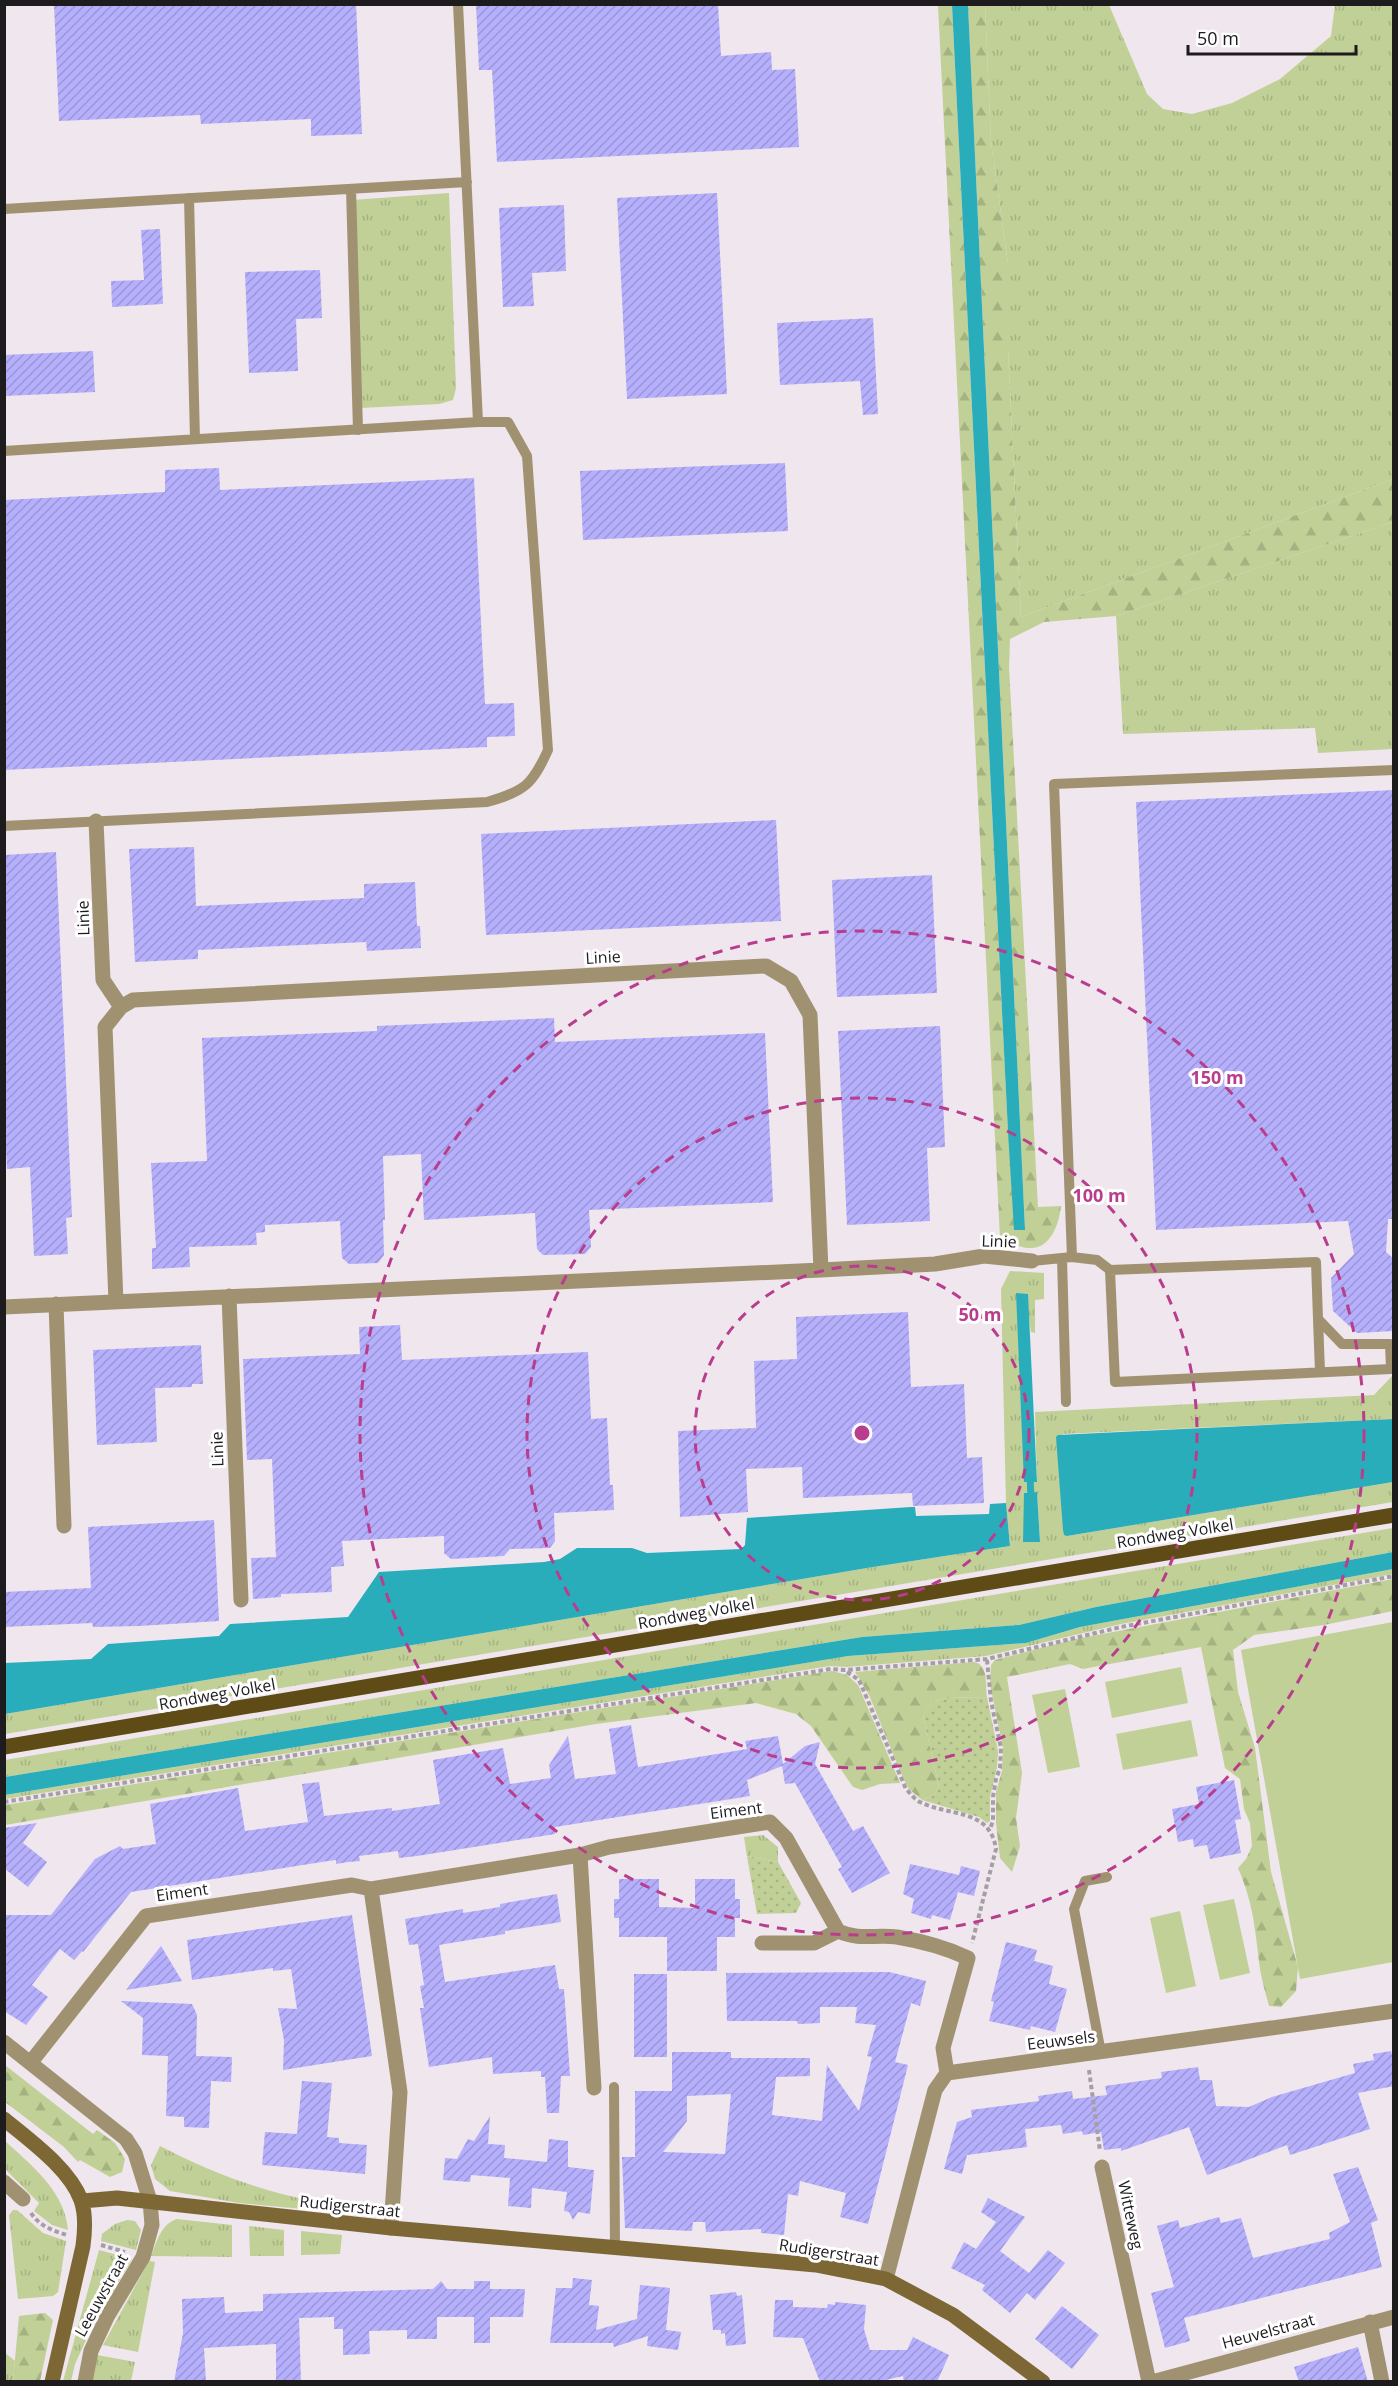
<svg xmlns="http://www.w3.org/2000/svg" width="1398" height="2386" font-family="'Open Sans',sans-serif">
	<defs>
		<pattern id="grass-tufts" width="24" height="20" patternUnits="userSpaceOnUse" patternTransform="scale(1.5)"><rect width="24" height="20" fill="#c1d096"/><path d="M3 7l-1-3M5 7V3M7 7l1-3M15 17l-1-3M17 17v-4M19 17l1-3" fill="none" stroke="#a5b281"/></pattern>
		<pattern id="forest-firs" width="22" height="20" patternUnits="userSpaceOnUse" patternTransform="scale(1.5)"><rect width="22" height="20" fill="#c1d096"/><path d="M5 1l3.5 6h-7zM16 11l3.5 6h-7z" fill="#a5b281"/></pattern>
		<pattern id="park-dots" width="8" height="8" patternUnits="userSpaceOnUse" patternTransform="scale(1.5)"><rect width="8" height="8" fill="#c1d096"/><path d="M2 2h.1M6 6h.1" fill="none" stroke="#a5b281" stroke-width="1.8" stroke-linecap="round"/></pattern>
		<pattern id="building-hatch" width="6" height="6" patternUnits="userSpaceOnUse" patternTransform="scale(1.5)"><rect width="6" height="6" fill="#b5affc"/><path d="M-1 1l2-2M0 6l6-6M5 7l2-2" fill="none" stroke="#9b96d8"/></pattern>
	</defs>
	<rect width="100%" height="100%" fill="#efe6ee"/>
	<path fill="url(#grass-tufts)" d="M985,5h124l38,89 16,15 29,5 40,-11 48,-24 51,-43 4,-31h58v474l-372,138 -13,-267v-86l-17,-122z
		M449,193l7,195 -3,12 -14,4 -79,4 -8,-208z
		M1393,522v227l-75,4 -3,-25 -192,6 -7,-118z
		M1010,1271l34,2v26l-9,1v33l-4,-1 -2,-14 -5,164h4l1,10 -5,1 16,48 -3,-48 -4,-1 -1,-10h5l-2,-70 339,-17 19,-20v44l-331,15 5,102 326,-54v20l-1388,232v-20l868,-147 137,-21 -4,-43 -5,-214z
		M1393,1528v24l-297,55 -77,18 -157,12 -857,140v-17z
		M1393,1569v5l-272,50 -135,32 -140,11 -16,-1 -825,133v-4l843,-139 178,-13 54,-16z
		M763,1835l15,12v15l-31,-6 -3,-19z
		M4,2140c27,25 61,51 64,90l-16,-5 -18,-14 5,-8 -34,-34z
		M160,2146c46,24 97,44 148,54 17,3 35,4 51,5l-1,9 -119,-11 -69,-12 -15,-12 -4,-14z
		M13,2210h4l26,23 23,8 -8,51 -5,4 -35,3 -9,-84z
		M177,2219l55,6v32l-81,-1c6,-15 10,-32 26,-37z
		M127,2220l8,1 6,9 -5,20 -35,-9 1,-7 13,-10z
		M249,2226l35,4v26h-34z
		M301,2231l41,4 -2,19 -39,1z
		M99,2250l33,9 -40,68 -17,37 -4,17h-8z
		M149,2261l6,1 -17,90 -35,-7z
		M4,2352l11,9 -2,20h-8z
		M97,2355l38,7 -4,19 -43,1z"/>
	<path fill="url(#forest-firs)" d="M938,5h14l56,1127 17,97 -57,-1224h17l6,137 17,122v86l13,267 372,-138v43l-277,94 -72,6 -34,17 -1,28 29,540 23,-1c-2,18 -10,44 -33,42 -9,-1 -19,-6 -28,-10z
		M1393,1579v32l-69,14 -70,10 -21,15 5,42 17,56 16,124 27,95 -2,24 -15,16 -12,-1c-3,-12 -7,-24 -9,-37 -5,-39 -6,-64 -22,-101l8,-9 6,-13 -2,-23 -6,-14 -4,-30 -15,-11 -24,-121 -118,22 -13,-5 -63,13 15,96 -6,45 4,28 -8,26 -12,-14 -4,-35v-31l6,-21 1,-23 -13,-64 1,-19 4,-5 81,-21z
		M974,1662c15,3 11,22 13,35l-41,1 -14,4 -9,14 16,71 -4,7 -13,6 -13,-11 -6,-11 -34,-83 -14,-23z
		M832,1671l15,4 11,10 42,98 -20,1 -18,6 -9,-3 -42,-61 -15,-12 -40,-11 -160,21 -591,101v-20z
		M5,2065l88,69 4,-4 18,13 10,16 -3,13 -12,5 -30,-17 -2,2 -14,-15 -59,-45z
		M45,2313l8,7 -13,61h-27l6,-65z"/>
	<path fill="url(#park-dots)" d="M987,1697l11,54 -1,16 -7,30v24l-3,2 -8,-6 -57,-17 13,-6 4,-7 -16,-71 9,-14 14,-4z
		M747,1856l31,6 23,41 -5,10 -39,1z"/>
	<path fill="#c1d096" d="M1393,1622v340l-93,17 -59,-329z
		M1181,1667l7,36 -76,15 -7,-36z
		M1065,1689l15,78 -32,6 -16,-78z
		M1191,1720l7,36 -75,14 -7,-36z
		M1234,1899l16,74 -30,7 -17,-75z
		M1180,1911l16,75 -30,7 -16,-75z"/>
	<path fill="#2aadbb" d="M952,5h16l57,1225h-11l-6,-98z
		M1016,1293l12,1 9,188h-13z
		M1393,1419v63l-326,54 -3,-1 -1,-5 -7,-93 2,-2z
		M1037,1492l3,50h-17l1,-49z
		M1006,1503l4,43 -137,21 -868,147v-51l86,-4 17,-15 111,-8 11,-12 118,-7 31,-45 165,-10 16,-3 17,-11h55l15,5 94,-4 4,-4 2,-27 164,-11h4l1,9 73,-2 1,-10z
		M1393,1552v17l-313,58 -54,16 -178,13 -843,139v-18l857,-140 157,-12 77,-18z"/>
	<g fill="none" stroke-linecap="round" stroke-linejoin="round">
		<path stroke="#2aadbb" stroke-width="7" d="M1030,1473l1,28"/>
	</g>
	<path fill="url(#building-hatch)" fill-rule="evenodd" d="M54,4h302l6,130 -51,2v-17l-110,5 -1,-9 -141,6z
		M476,4h242l3,52 50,-4 1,18 23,-1 4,78 -302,15 -5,-92h-13z
		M717,193l10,201 -100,5 -10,-201z
		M564,205l2,66 -34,2 2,33 -31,1 -4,-99z
		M160,229l3,75 -51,3 -1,-26 33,-1 -3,-50z
		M320,270l2,48 -26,1 2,52 -49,2 -4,-101z
		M873,318l5,96 -15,1 -3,-34 -80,4 -3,-62z
		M93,351l2,41 -91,4v-41z
		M785,463l3,68 -205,9 -3,-69z
		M219,468l1,22 254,-12 11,226 29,-1 1,33 -28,1v10l-483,23v-270l161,-8v-22z
		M1394,790v429h-6l-2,33 8,7v72l-37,2 -24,-22 -2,-33 23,-24 -6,-33 -192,9 -20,-428z
		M776,820l5,101 -295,14 -5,-101z
		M194,847l2,59 168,-8v-14l51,-2 2,44h3l1,22 -54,3 -1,-9 -168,8v9l-63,3 -6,-113z
		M56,852l16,365 -6,1 2,36 -34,2 -4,-89 -23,2 -3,-60v-254z
		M932,875l5,118 -100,4 -5,-117z
		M554,1018l1,24 210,-9 8,169 -184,8 2,37 -6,7 -42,1 -6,-6 -2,-36 -111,7 -3,-66 -38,2 2,64h-2l1,35 -6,8 -29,1 -7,-6 -2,-37 -75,4v7l-9,1 1,12 -68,2 1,20 -38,2v-21h4l-5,-85 56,-2 -5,-123 175,-7v-5z
		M940,1026l5,121 -18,1 3,73 -83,4 -9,-194z
		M908,1312l3,75 53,-3 3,74 15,-1 2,46 -71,3 -1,-13 -109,5 -1,-31 -56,2 2,43 -68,5 -2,-86 78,-3 -2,-67 43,-2 -1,-42z
		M400,1325l2,35 186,-8 3,67 16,-1 3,67h3l1,25 -60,3 1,28 -5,7 -40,1 -6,7 -53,3 -7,-6v-17l-102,5 2,25 -13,1 1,25 -51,2v3l-28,2 -2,-41 25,-1 -4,-98 -25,1 -4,-101 117,-5 -1,-27z
		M201,1345l2,39h-11v3l-37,1 2,54 -60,3 -4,-95z
		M214,1520l5,101 -80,5 -46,1 -1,-4 -88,4v-35l87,-4 -3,-61z
		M631,1725l7,42 109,-18 -2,-8 33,-5 5,28 22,-18 15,-4 -5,22 38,67 10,-5 27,47 -38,20 -14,-24 4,-2 -47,-84 -10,1 -3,-18 -35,14 3,16 -195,31v7l-138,22 -18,2 -1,-7 -39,5 1,5 -12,1 -12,2v-4l-8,1 -197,31 -48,60 -1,-1 -8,9 -14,-11 -28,36 16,12 -22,28 -22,-14v-96h47l44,-56 25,-13 3,3 33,-5 -6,-40 88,-16 7,43 63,-9 -6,-38 17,-2 5,34 68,-8v3l48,-7 -7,-44 70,-12 7,36 41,-6 -2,-13 19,-29 7,43 41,-5 -7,-45z
		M1234,1780l7,39 -6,1 6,33 -31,6 -3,-14 -13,2 -1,-8 -15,3 -6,-33 27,-5 -3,-17z
		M37,1823l-14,20 24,19 -19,25 -23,-18 -1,1v-42z
		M910,1864l49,11 2,-9 19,5 -6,25 -16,-4 -8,28 -18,-5 -1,4 -20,-6 3,-14 -11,-5z
		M619,1879h40v28l36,1v-29h40v20h5v19h-5v19h-18v34h-50v-34h-48v-19h-5v-19h5z
		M557,1894l4,28 -56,9v3l-66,11 6,37 110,-17 4,24h5l6,87h-9l-2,37h-12l-2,-36h-4v-6l-48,3 -1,-17 -63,10 -9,-59h4l-4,-22 4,-1 -6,-41 -9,1 -4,-26 58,-10v4l37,-6v-3z
		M352,1915l20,141 -89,14 1,-30 -6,-32 19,1 -6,-40 -18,2v-3l-81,12 -5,-40z
		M1006,1942l31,8 -3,11 19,5 -4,18 18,5 -12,43 -24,-6 -1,4 -41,-9 5,-19 -3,-1z
		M161,1946l21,35 -56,9z
		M889,1972l37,9 -6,25 -9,-3 -16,59 13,3 -40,159 -28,-7 6,-24 -46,-12 -2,15 -10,-2 -4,41 -23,-2v-4l-55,3 -1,-10h-12l-1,9 -67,-3 -3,-71h13v-66h37v-39h59v6h79v18l-34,1 -4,38 50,6 5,-56 32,46 13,-54 -5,-1 9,-31 -21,-2 2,-16h-37v16l-22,1 -1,-3h-70l-1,-48zM731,2094l-6,60 -62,-2 24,-31v-25z
		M634,1974h33v83h-33z
		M121,2001l71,3 5,11 -1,41 36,1 -1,25 -20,-1 -2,47 -25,-1v-10l-18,-1 2,-60 -26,-1 1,-37z
		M1391,2051l3,14v21l-36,7 12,36 -80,26 -3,-10 -80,30 -18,-48 -68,24v-3l-17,2 -3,-18 -18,3 -1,-4 -19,3 -2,-9 -36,4 2,18 -60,8 -5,19 -18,-5 13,-47 15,-5 -1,-7 68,-9 -1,-5 34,-5 1,8 34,-4 -2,-9 57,-8 -1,-6 37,-5 2,13h12l4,26 33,1 23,-10 83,-24 -2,-9 21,-4 -1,-6z
		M302,2081l30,2 -5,54 12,1v5l28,2 -2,29 -103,-9 3,-33 32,2z
		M490,2116l-2,28 17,1 -1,13 43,4 2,-23 19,2v26l26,3 -4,44 -12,-2 -5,8 -4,-8 -5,-1 3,-19 -35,-4 -1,20 -23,-2 2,-28 -39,-3 -1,7 -27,-2 2,-22 12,1 11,-20 6,2z
		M1358,2167l20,53 -7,3 11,44 -198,51 6,23 -25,7 -14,-55 23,-6 -17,-61 21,-6 2,8 39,-11 2,6 20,-5 12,40 77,-19 -1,-6 21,-11 -17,-48z
		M988,2198l37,19 -25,34 29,22 19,-23 17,13 -30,37 -8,-7 -17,20 -28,-23 3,-5 -34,-17 13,-26 12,7 20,-27 -15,-10z
		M573,2278l19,2 -3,25 10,1 -3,24 41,-11 3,-34 30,3 -4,42 15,2 -3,18 -31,-4 1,-10 -34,11 -1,-4h-63l6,-55h16z
		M441,2281l6,8h27v-8h16v8h35l-2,28h-33v26h-16v-26h-37v22h-30v-9l-38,1 1,23 -27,1v-26h-9v-12l-35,1 2,64h-25v-38l-72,4 2,34h-32l9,-49 -1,-34 42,-2 1,16 38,-2v-17l170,-5z
		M736,2292l1,4 5,-1 4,49 -20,2 -1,-13 -4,1v-4h-8l-3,-35z
		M775,2300h18v7l34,1 1,-4 7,1v-3l31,3 -2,24 6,21h37l6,-13 36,18 -12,27h-33l-1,-6 -26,6h-57l-17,-44 -30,-1z
		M1062,2306l37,29 -27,34 -37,-30z
		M1358,2347l10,35h-69l-5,-15z"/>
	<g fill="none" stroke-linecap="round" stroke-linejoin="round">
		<path stroke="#a59ea5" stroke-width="4" stroke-dasharray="4.5 3" stroke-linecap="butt" d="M987,1660l4,41 10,47 -1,20 -4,11 -3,18v24l-3,8
			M847,1672l12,8 47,109c5,5 9,11 14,13 30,15 70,6 76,47l-24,94
			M4,1802l827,-133 14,1 142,-11 134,-32 273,-51
			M1089,2070l11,81
			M31,2213c8,13 23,18 36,22
			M101,2245l24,7"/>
		<path stroke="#a09271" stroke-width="10" d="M458,4l20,418
			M351,189l7,241
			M189,198l6,241
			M4,209l463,-27
			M4,451l474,-29h30l19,34 21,294c-16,35 -23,41 -61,52l-483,24
			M1072,1257l25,3 13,10 206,-8 2,57 24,25h48l1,25 -276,13 -5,-112
			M1062,1258l4,144
			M1032,1261l40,-4 -18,-473 340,-14
			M1318,1319l2,53
			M1101,2053l-27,-144 11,-28 22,-4
			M614,2087l1,161"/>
		<path stroke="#a09271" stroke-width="15" d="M96,821l7,159 18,27
			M229,1296l12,304
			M116,1302l-11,-275 16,-20 12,-7 633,-34 25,15 19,34 11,255
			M56,1304l8,222
			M4,1307l817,-37 114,-6 49,-8 48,5
			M580,1855l14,233
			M371,1889l29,203 -9,136
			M762,1943h52l24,-12
			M4,2042l122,97 9,14 15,48 2,24 -9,32 -36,60 -16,34 -6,31
			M31,2062l115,-146 206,-31 19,4 209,-34 29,-8 161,-25 16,16 52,93c22,10 37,3 59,6 24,4 50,11 71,21l-25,90 4,25
			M1102,2167l47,215
			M4,2182l19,17
			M886,2279l49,-189 12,-17 447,-62
			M1370,2322l12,60
			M1152,2382l242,-65"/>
		<path stroke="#7d6835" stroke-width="15" d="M4,2119c25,21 65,49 77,81 5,14 4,31 2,46l-31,136
			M82,2201l35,-3 274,30 425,37 70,14 67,36 90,67"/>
		<path stroke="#5f4b16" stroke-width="15" d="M4,1747l1390,-232"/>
	</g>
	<g fill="none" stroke="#b93d8d" stroke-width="3" stroke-dasharray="10 8">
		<circle cx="862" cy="1433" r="167"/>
		<circle cx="862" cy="1433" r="335"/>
		<circle cx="862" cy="1433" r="502"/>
	</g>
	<g text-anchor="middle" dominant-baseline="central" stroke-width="6" stroke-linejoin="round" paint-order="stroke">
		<g font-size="16" fill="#1e1b1e" stroke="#fff">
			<text transform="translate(83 918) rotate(-92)">Linie</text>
			<text transform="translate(603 957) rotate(-3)">Linie</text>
			<text transform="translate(999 1241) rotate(2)">Linie</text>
			<text transform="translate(217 1449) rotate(-92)">Linie</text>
			<text transform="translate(1175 1533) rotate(-9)">Rondweg Volkel</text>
			<text transform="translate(696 1613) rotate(-10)">Rondweg Volkel</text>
			<text transform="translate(217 1694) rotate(-10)">Rondweg Volkel</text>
			<text transform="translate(736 1810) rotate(-7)">Eiment</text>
			<text transform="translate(182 1892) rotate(-8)">Eiment</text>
			<text transform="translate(1061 2040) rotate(-7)">Eeuwsels</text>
			<text transform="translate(350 2206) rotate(6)">Rudigerstraat</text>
			<text transform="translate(1131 2215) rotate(78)">Witteweg</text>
			<text transform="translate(829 2252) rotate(9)">Rudigerstraat</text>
			<text transform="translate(101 2295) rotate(-61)">Leeuwstraat</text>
			<text transform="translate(1268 2331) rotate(-15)">Heuvelstraat</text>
		</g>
	</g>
	<circle cx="862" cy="1433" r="9" fill="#b93d8d" stroke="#fff" stroke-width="3"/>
	<g font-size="18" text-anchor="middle" font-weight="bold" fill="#b93d8d" stroke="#fff" stroke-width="6" stroke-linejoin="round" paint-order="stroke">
		<text x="1217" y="1084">150 m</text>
		<text x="1099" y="1202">100 m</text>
		<text x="980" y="1321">50 m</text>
	</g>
	<rect width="1398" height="2386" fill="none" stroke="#1e1b1e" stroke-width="12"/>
	<path d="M1188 45v9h168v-9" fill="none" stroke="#1e1b1e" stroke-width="3"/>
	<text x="1197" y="45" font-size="18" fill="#1e1b1e" stroke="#ffffff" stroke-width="4.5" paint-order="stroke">50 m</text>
</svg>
